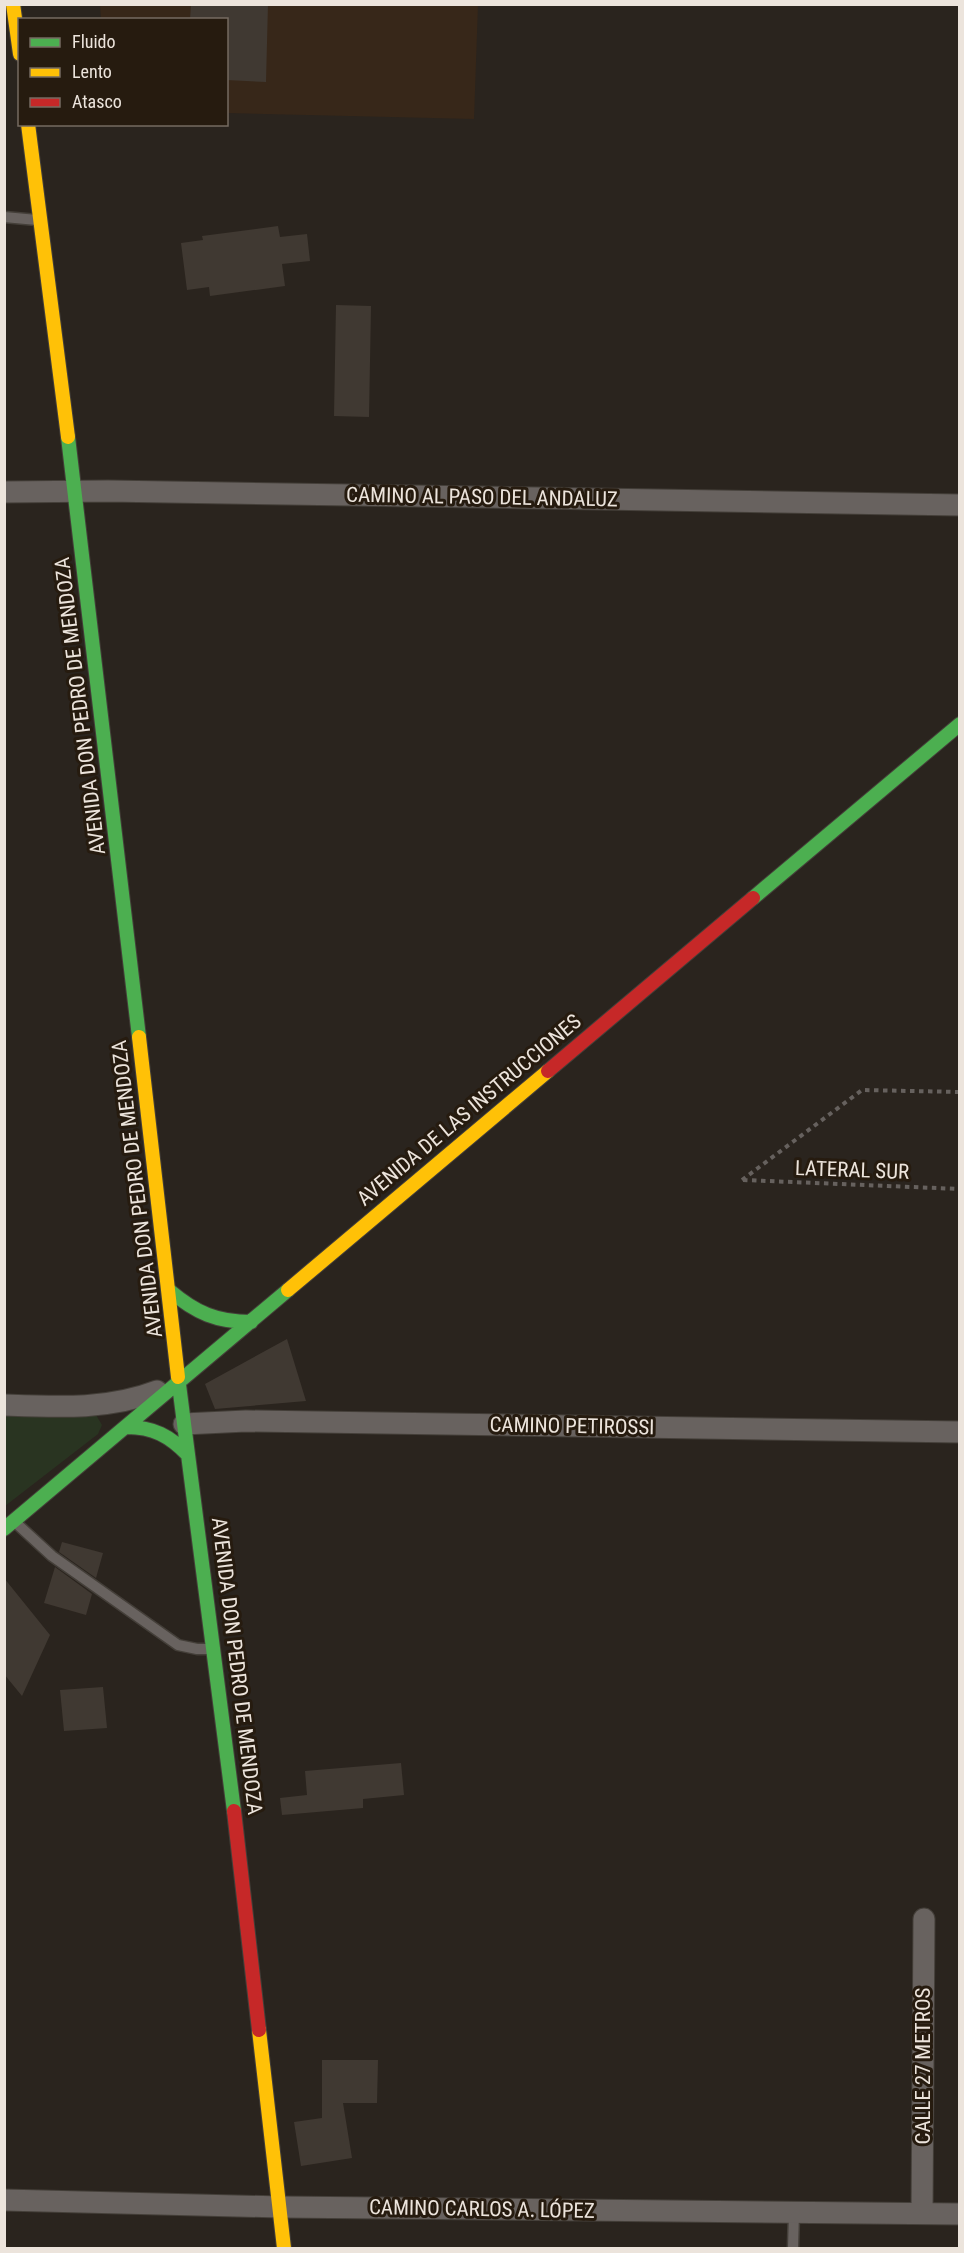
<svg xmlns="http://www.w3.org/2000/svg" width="964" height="2253" font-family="'Roboto Condensed',sans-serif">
	<rect width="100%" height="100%" fill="#2a241e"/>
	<path fill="#372719" d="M100,5h378l-4,114 -247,-6 -1,-93 -125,-1z"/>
	<path fill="#293421" d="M5,1414l91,1 6,10 -4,9 -93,72z"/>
	<path fill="#403932" d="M191,4h77l-2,78 -40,-2v-60h-36z
		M278,226l2,11 27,-3 3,27 -28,3 3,22 -75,10 -1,-9 -22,3 -6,-47 22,-3 -1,-4z
		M336,305l35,1 -2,111 -35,-1z
		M287,1339l19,62 -91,8 -10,-25z
		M62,1542l41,11 -7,25 -37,-26z
		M55,1567l37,27 -6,21 -42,-12z
		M4,1578l46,57 -28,61 -18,-22z
		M103,1687l4,41 -43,3 -4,-41z
		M401,1763l3,32 -41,4v9l-81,7 -2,-17 27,-3 -2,-24z
		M322,2060h56l-1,43h-34l9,55 -51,8 -7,-44 28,-4z"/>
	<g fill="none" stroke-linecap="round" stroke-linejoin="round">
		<defs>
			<path id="lane" d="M4,217l33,3
				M16,1523l36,33 126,89 19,4h17
				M793,2248l1,-36"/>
			<path id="street" d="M4,492l104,-1 852,14
				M4,1405c53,2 104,5 153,-14
				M184,1424l62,-3 714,11
				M4,2200l275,7 681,7
				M922,2213l2,-294"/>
			<path id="fast" d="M68,437l71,600
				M753,898l207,-174
				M170,1291c26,22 47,31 81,31
				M178,1377l56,434
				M127,1427c26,0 43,9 61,28
				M4,1529l284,-239"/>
			<path id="slow" d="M13,4l7,50
				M28,124l40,313
				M139,1037l39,340
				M288,1290l260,-219
				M259,2030l25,218"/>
			<path id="jam" d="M548,1071l205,-173
				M234,1811l25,219"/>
		</defs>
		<use href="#lane" stroke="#443f39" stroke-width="13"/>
		<use href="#street" stroke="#443f39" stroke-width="23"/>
		<use href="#fast" stroke="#443f39" stroke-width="16"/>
		<use href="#slow" stroke="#443f39" stroke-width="16"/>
		<use href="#jam" stroke="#443f39" stroke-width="16"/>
		<path stroke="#66615e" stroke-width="4" stroke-dasharray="4.5 4.5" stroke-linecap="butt" d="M742,1180l120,-90 98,2
			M743,1180l217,9"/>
		<use href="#lane" stroke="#68625f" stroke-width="10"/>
		<use href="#street" stroke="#68625f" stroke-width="21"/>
		<use href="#fast" stroke="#4caf50" stroke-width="14"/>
		<use href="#slow" stroke="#ffc107" stroke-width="14"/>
		<use href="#jam" stroke="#c62828" stroke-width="14"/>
	</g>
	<g text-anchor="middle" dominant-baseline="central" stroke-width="6" stroke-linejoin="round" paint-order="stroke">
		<g font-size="21" fill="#ece4dc" stroke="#261b0f">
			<text transform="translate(482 497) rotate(1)">CAMINO AL PASO DEL ANDALUZ</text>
			<text transform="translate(80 706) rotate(-97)">AVENIDA DON PEDRO DE MENDOZA</text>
			<text transform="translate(469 1110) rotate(-40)">AVENIDA DE LAS INSTRUCCIONES</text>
			<text transform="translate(852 1170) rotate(2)">LATERAL SUR</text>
			<text transform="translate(137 1189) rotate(-97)">AVENIDA DON PEDRO DE MENDOZA</text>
			<text transform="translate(572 1426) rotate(1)">CAMINO PETIROSSI</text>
			<text transform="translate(237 1666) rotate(83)">AVENIDA DON PEDRO DE MENDOZA</text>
			<text transform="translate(923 2066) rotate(-90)">CALLE 27 METROS</text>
			<text transform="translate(482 2209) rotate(1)">CAMINO CARLOS A. LÓPEZ</text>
		</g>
	</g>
	<rect width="964" height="2253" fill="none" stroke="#ece4dc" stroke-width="12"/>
	<rect x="18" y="18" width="210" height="108" fill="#261b0f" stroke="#756b61" stroke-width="1.5"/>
	<rect x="30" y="38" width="30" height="9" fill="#4caf50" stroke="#756b61" stroke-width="1.5"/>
	<text x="72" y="48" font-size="18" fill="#ece4dc">Fluido</text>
	<rect x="30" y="68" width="30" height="9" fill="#ffc107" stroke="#756b61" stroke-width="1.5"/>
	<text x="72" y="78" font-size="18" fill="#ece4dc">Lento</text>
	<rect x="30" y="98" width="30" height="9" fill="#c62828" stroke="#756b61" stroke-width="1.5"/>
	<text x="72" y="108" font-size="18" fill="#ece4dc">Atasco</text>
</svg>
